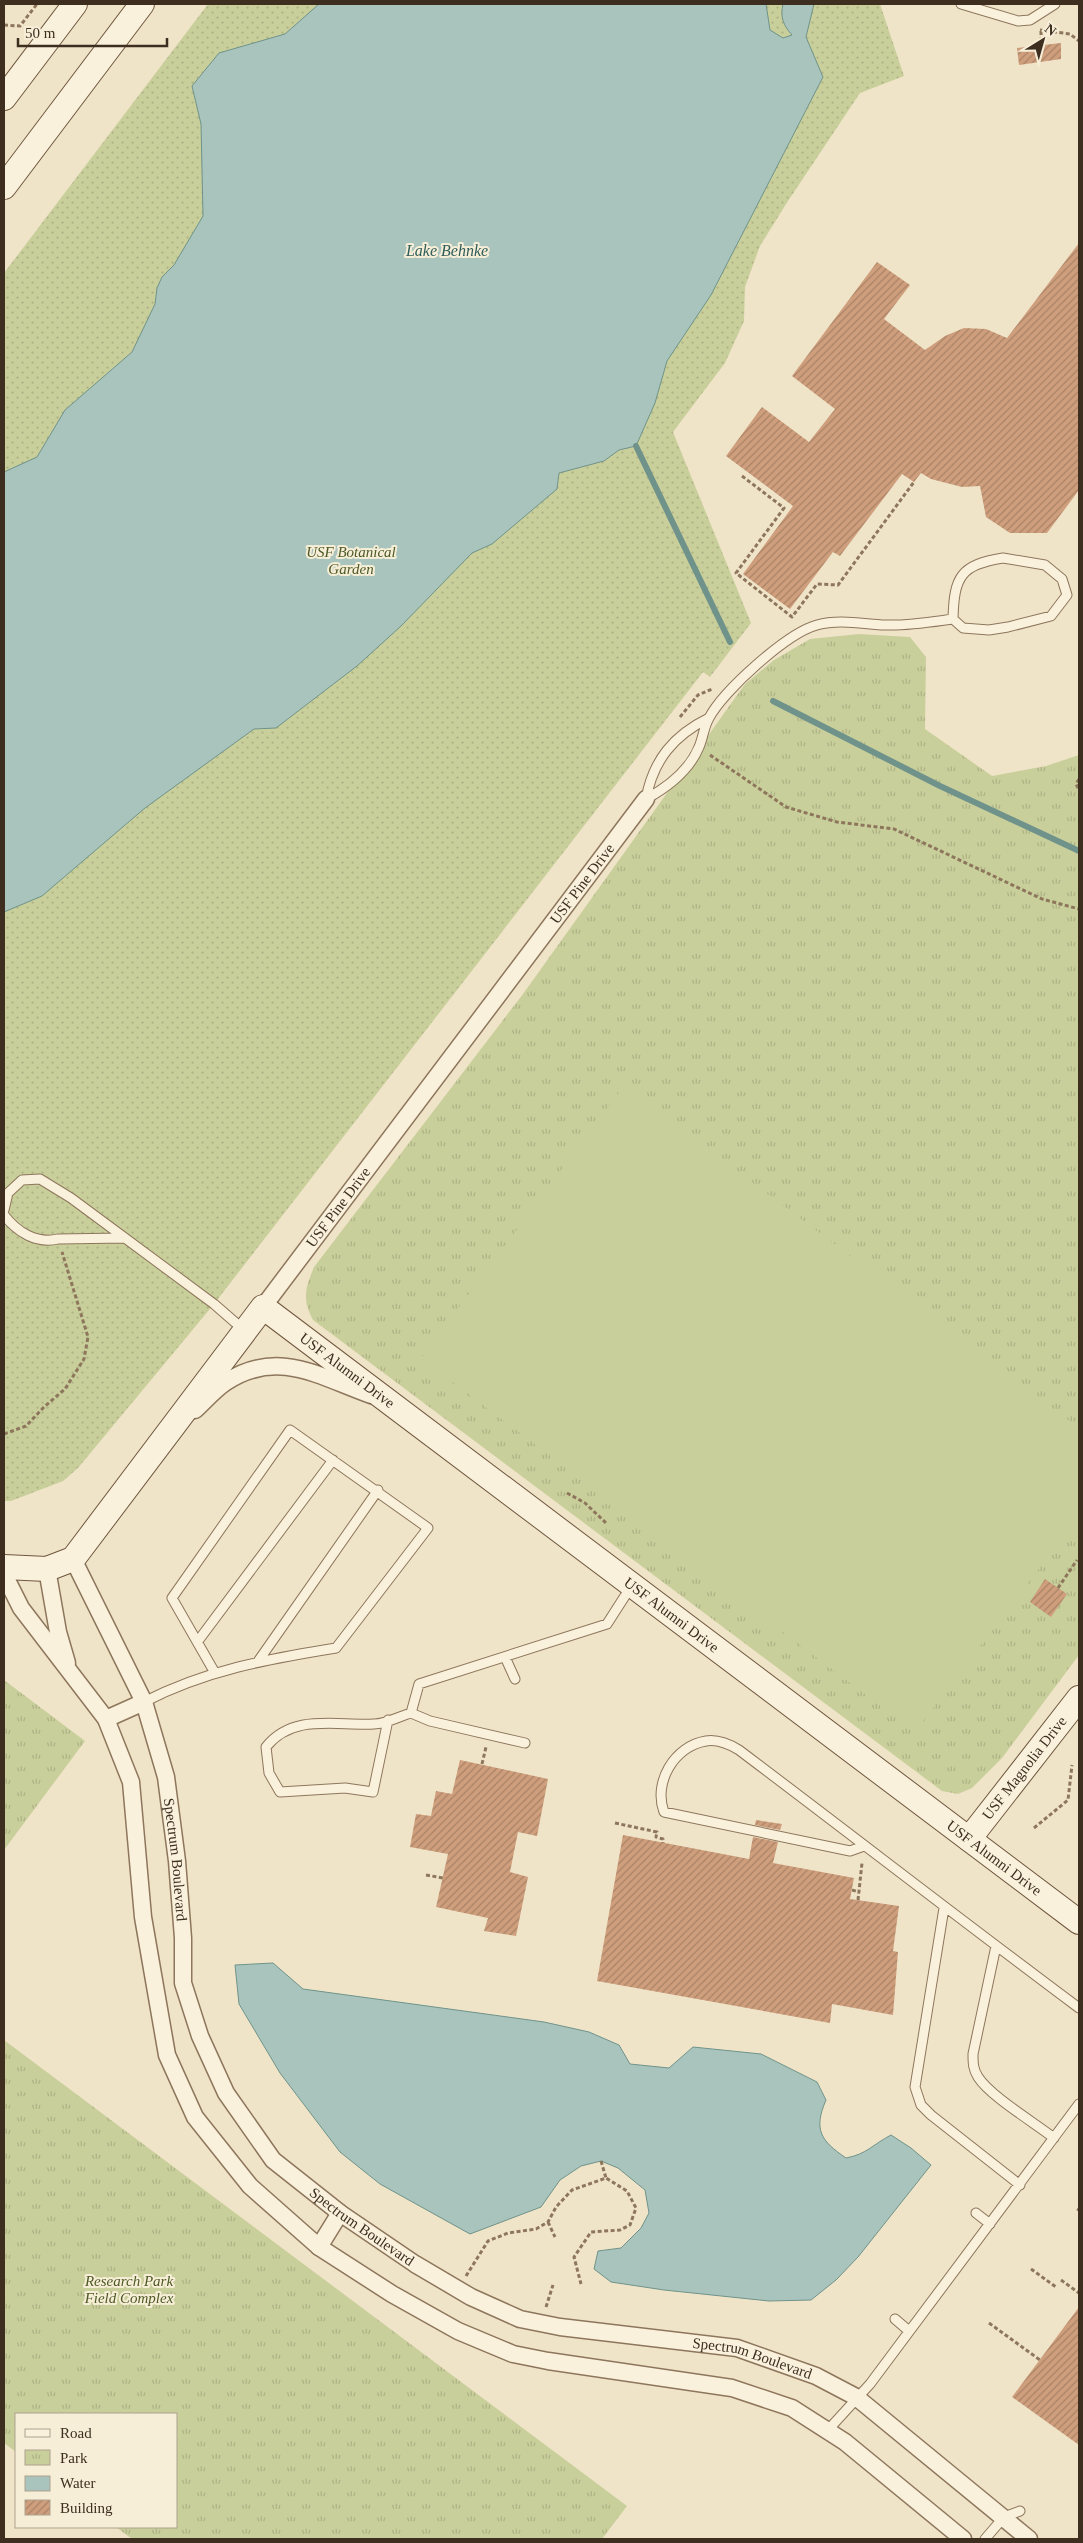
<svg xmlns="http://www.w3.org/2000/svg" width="1083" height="2543" font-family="'Times New Roman',serif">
	<defs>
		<pattern id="grass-dots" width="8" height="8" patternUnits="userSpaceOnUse" patternTransform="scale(1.25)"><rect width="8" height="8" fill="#c9cf9b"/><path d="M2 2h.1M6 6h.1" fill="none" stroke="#aeb285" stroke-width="1.8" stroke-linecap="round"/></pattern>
		<pattern id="park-tufts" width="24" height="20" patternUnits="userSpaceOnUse" patternTransform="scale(1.25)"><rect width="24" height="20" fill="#c9cf9b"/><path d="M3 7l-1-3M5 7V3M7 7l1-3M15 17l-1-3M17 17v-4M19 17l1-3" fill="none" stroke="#aeb285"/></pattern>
		<pattern id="building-hatch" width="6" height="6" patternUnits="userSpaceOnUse" patternTransform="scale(1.25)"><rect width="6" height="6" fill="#cf9f7d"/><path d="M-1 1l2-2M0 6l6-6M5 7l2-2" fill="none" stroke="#a98266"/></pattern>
	</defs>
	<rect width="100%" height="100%" fill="#f0e4c8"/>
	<path fill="url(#grass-dots)" d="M208,4h672l24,72 -44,17 -72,108 -28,45 -15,41 -1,34 -19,42 -52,69 78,191 -41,54 -7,-5 -489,632 -136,164 -15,13 -52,20h-7v-1228z"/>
	<path fill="url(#park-tufts)" d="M859,634l51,3 16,20 -1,72 67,47 54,-10 33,-11v900l-77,103 -30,30 -14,6 -16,-3 -629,-471c-11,-21 -8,-31 1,-53l209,-273 222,-310 29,-24 36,-21z
		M4,1680l81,61 -81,109z
		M4,2040l623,466 -25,33h-470l-16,-12h60v-113h-160v38l-12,-9z"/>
	<path fill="#c9cf9b" d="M624,1086l455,342v88l-164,216 -494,-374z"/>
	<path fill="#a9c4bc" stroke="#6f938a" d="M319,4h447l4,26 13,8 9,-3c-9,-10 -12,-18 -9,-31h31l-8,33 17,40 -112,218 -44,66 -12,42 -19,43 -17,4 -15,11 -45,12 -2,16 -65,55 -20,9 -71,73 -44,40 -81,62 -22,1 -109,79 -103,88 -38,16v-440l33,-15 28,-47 67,-58 23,-48 2,-16 5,-11 12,-12 29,-49 -2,-92 -9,-38 27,-33 66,-19z
		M273,1963l30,26 241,33 45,10 30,13 11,19 39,4 24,-21 68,7 56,28 9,18c-13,30 -5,41 20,58 21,-4 26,-13 45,-23l20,13 20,17 -73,92 -22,23 -25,20 -42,1 -105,-11 -53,-8 -17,-13 4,-18 23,-3 20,-20 8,-15 -4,-23 -27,-22 -17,-7 -20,5 -21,14 -19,27 -71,27 -90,-50 -40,-32 -60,-79 -41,-69 -4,-39z"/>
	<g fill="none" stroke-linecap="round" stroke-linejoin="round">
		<path stroke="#6f938a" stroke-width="6" d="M636,446l94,196
			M773,701l167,85 139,65"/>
	</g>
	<path fill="url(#building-hatch)" d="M1061,43v16l-42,6 -2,-17z
		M1079,243v247l-32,43h-37l-24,-16 -6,-31 -18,1 -31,-8 -10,-6 -7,9 -12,-8 -62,82 -7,-4 -43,57 -47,-35 50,-68 -67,-50 36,-49 47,35 26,-33 -43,-33 85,-114 33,23 -26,34 41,31 20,-14 19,-8 22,1 21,9z
		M1045,1579l22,15 -16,23 -21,-15z
		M460,1760l88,19 -11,57 -19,-4 -8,40 18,5 -12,59 -32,-5 4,-13 -52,-11 12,-53 -38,-7 6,-33 15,2 5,-25 16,3z
		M756,1820l26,4 -2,6 -25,-5z
		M623,1835l126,24 4,-22 25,5 -5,21 81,15 -4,21 49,7 -6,45 5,1 -5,63 -61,-11 -2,19 -233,-42z
		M1079,2307v138l-67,-48z"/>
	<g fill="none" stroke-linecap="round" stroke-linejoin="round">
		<defs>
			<path id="lane" d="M961,4l57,17 12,-1 25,-16
				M1003,558l42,7 17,14 5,16 -16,21 -43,11 -19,3 -26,-2 -10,-9c1,-43 8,-54 50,-61z
				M646,799c22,-12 43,-28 53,-52 4,-9 5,-21 10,-29 14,-27 78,-85 108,-93 22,-6 46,-1 68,0 23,1 46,-3 68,-6
				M646,799c7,-39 28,-64 63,-81
				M4,1210l4,-17 14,-13 18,-1 31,19 143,106 31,27
				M4,1215c13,17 32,29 54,24l67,-1
				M198,1641l135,-181
				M505,1657l10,22
				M259,1660l119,-170
				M144,1702c62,-32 124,-43 192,-54l92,-120 -138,-98 -118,168 43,75
				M411,1713l8,-29 188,-60 25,-39
				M388,1720l-15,72 -28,-4 -65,4 -11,-19 -3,-26c27,-34 70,-21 108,-23 12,0 26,-8 37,-11l19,8 95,22
				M864,1846l-14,5 -186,-39c-11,-29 10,-66 42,-71 12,-2 23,3 33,9 114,86 226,173 340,258
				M944,1908l-29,179 6,18 10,10 89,70
				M996,1946l-23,108c0,9 0,15 5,23 12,19 57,46 76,61
				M976,2213l14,11
				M895,2319l14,12
				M828,2430l42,-46 209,-280
				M985,2539l19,-22 16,-6"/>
			<g id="street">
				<path id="s1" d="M263,1307l383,-508"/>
				<path d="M195,1410c10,-9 20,-21 31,-28 52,-34 94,-5 145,13"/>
				<path id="s2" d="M73,1559l71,143 22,75 11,84 6,77v45l17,53 26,57 47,67 67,53 75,51 56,33 49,22 40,8 177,21 79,28 40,21 173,142"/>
				<path d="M47,1569l11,63 9,31"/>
				<path d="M4,1574l17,34 85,111 25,63 12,135 24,138 28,62 55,69 69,61 73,47 66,37 55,23 35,7 184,27 60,20 53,34 118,97"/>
				<path d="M106,1719l38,-17"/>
				<path d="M319,2247l21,-34"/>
			</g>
			<g id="secondary">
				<path d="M4,98l71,-94"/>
				<path d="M4,187l138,-183"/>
				<path id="s3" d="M4,1567l43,2 26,-10 190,-252 816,615"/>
				<path id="s4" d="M969,1839l110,-141"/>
			</g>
		</defs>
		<use href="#lane" stroke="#8d765c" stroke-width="11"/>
		<use href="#street" stroke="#8d765c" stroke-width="19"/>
		<use href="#secondary" stroke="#6f573f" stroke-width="26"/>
		<path stroke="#8d765c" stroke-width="3" stroke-dasharray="4 2.5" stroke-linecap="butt" d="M4,25l16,1 17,-22
			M1040,30l30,4 9,7
			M1041,31v14
			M742,476l42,32 -48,65 56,44 25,-33 21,1 76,-103
			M680,717l18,-22 14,-6
			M710,755l76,52 51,15 57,7 148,70 37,10
			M1079,779l-3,5 3,6
			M4,1434l22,-8 18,-19 21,-18 19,-30 4,-22 -26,-85
			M567,1493l18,10 21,20
			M1058,1588l19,-28
			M482,1764l4,-17
			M615,1823l42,9 -1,5 7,2v4
			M1034,1828l34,-28 4,-35
			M426,1875l17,3
			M852,1890l7,2
			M858,1900l4,-37
			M601,2161l5,17
			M1077,2209l2,1
			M548,2222l7,15
			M1031,2269l25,18
			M466,2276l22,-35 20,-8 28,-4 12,-7 8,-15 16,-17 34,-12 21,13 9,17 -6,17 -10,5 -29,2 -17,25 7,27
			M1061,2280l18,13
			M546,2307l7,-22
			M989,2323l51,37"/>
		<use href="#lane" stroke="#faf1dc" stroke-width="9"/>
		<use href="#street" stroke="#faf1dc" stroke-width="16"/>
		<use href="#secondary" stroke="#faf1dc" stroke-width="24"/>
	</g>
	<g text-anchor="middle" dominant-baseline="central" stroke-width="4" stroke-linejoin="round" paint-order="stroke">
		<g font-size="15" font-style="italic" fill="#4d5a26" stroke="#f7eed8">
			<text x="351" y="552">USF Botanical<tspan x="351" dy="17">Garden</tspan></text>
			<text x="129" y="2281">Research Park<tspan x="129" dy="17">Field Complex</tspan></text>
		</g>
		<g font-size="15" fill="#3d2e20" stroke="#f7eed8">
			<text stroke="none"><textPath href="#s1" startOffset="530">USF Pine Drive</textPath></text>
			<text stroke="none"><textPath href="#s1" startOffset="125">USF Pine Drive</textPath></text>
			<text stroke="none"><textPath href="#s3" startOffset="492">USF Alumni Drive</textPath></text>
			<text stroke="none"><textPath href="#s3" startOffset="898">USF Alumni Drive</textPath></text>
			<text stroke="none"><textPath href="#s4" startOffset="90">USF Magnolia Drive</textPath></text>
			<text stroke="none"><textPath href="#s3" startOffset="1302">USF Alumni Drive</textPath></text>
			<text stroke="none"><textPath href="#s2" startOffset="321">Spectrum Boulevard</textPath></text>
			<text stroke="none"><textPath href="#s2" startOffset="756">Spectrum Boulevard</textPath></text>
			<text stroke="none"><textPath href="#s2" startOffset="1176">Spectrum Boulevard</textPath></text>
		</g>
		<g font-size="16" font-style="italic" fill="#2f5d5a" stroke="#f7eed8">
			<text x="447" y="250">Lake Behnke</text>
		</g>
	</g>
	<rect width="1083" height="2543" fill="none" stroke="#3d2e20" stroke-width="10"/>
	<rect x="15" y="2413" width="162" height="115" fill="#f7eed8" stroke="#ada18e"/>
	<rect x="25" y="2429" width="25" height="8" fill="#faf1dc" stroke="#ada18e"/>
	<text x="60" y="2438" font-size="15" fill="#3d2e20">Road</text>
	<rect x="25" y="2450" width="25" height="15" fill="url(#park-tufts)" stroke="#ada18e"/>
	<text x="60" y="2463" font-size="15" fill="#3d2e20">Park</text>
	<rect x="25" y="2476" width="25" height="15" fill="#a9c4bc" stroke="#ada18e"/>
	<text x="60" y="2488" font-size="15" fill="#3d2e20">Water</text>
	<rect x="25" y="2500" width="25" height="15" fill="url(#building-hatch)" stroke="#ada18e"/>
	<text x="60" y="2513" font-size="15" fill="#3d2e20">Building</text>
	<g transform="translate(1043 40) rotate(37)" stroke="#f7eed8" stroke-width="4" paint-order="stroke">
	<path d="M0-4L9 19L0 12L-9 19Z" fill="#3d2e20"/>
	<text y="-8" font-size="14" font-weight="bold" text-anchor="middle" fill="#3d2e20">N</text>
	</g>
	<path d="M18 38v8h149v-8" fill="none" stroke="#3d2e20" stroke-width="2.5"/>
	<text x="25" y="38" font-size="15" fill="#3d2e20" stroke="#f7eed8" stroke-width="4" paint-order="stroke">50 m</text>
</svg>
